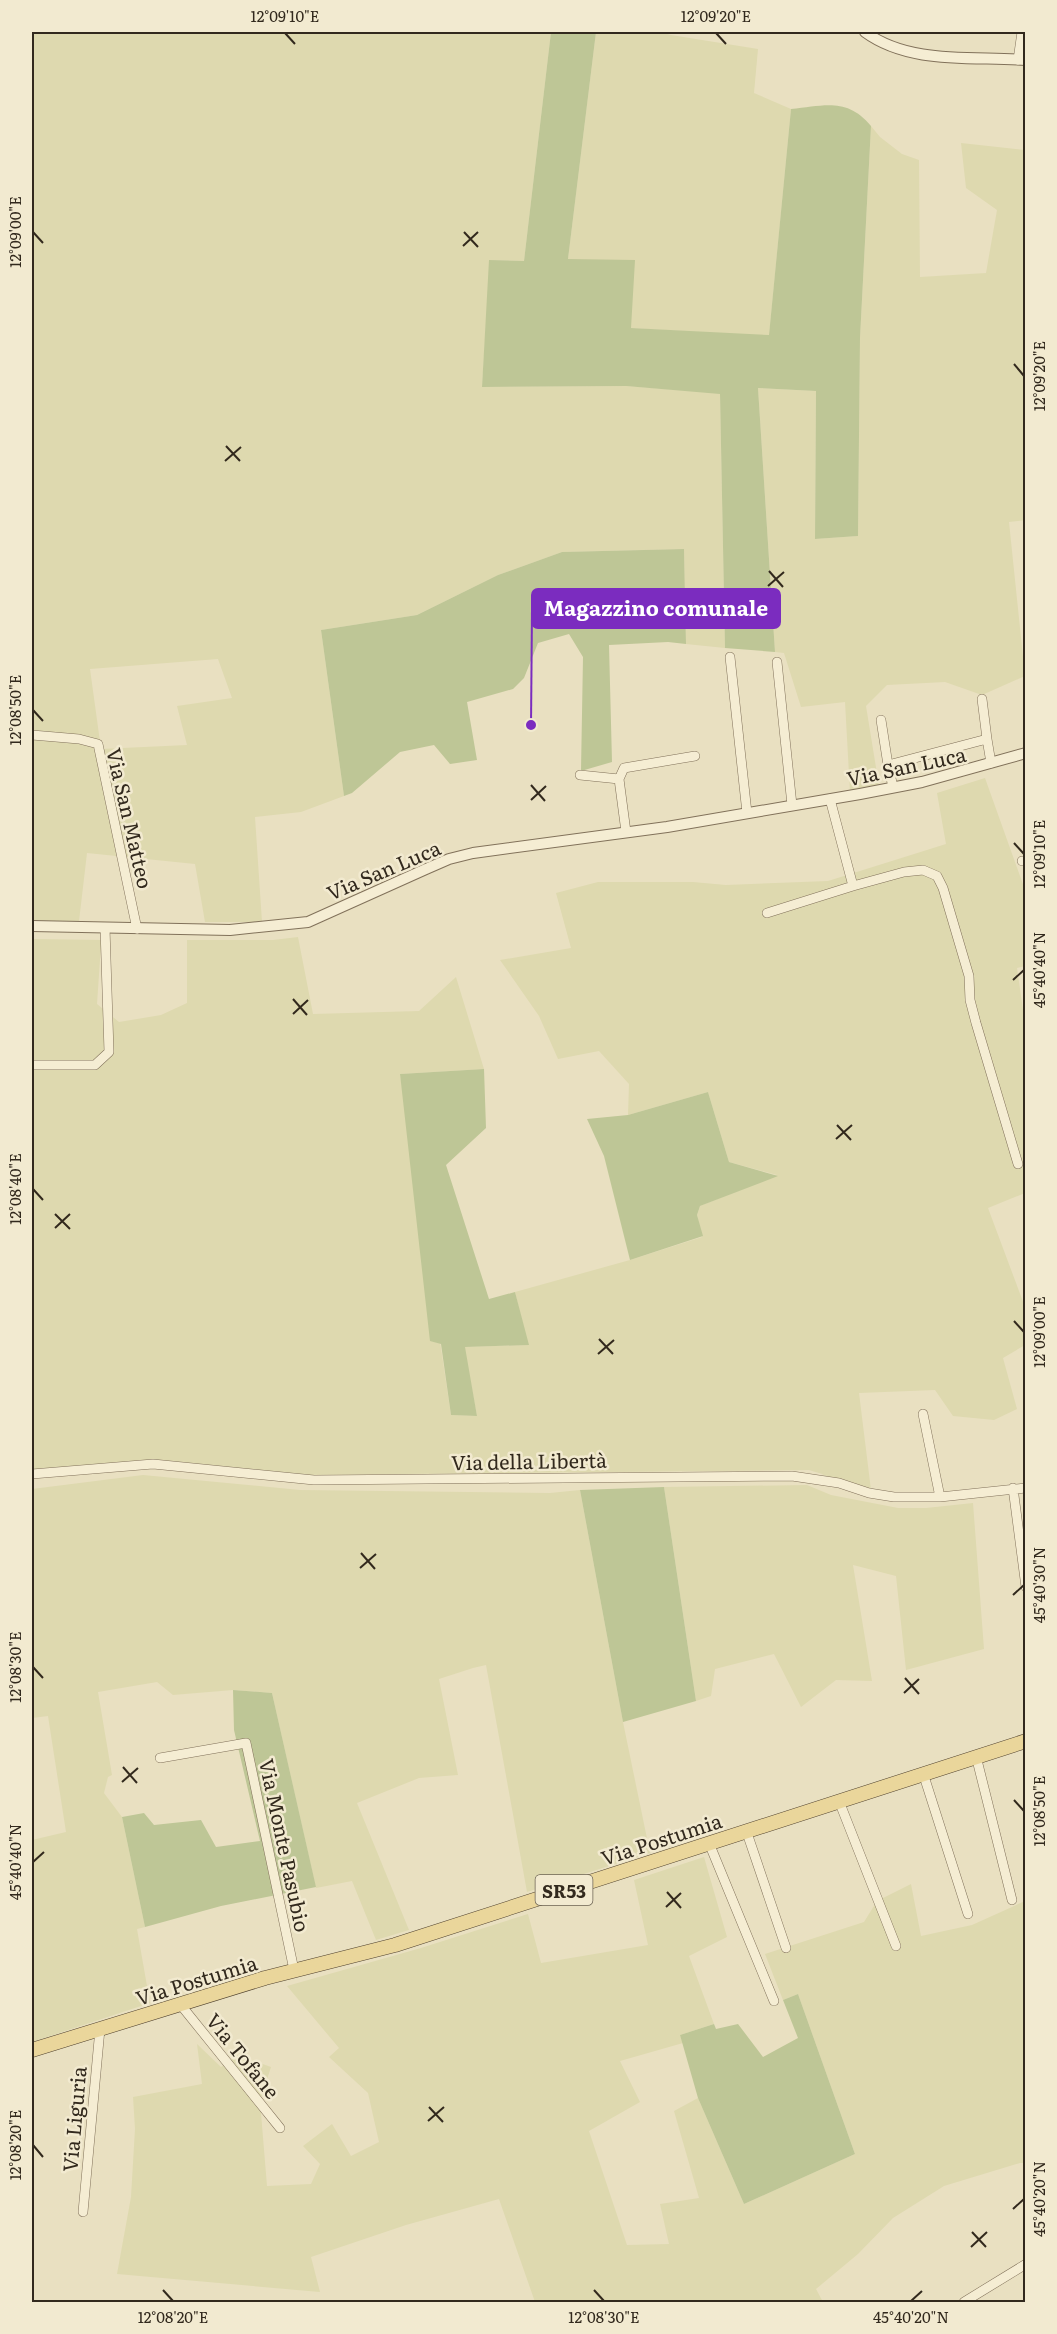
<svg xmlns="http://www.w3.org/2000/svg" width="1057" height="2334" font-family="Literata,serif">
	<rect width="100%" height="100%" fill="#e9e0c1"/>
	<path fill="#ded9af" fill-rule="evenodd" d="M32,32h519l-27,229 -34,-1 -8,127 144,-1 94,7 5,255 -39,-4 -2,-95 -122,3 -64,23 -81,40 -96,15 23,166 -43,16 -46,5 7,105h-57l-10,-58 -108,-11 -8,68h-47zM218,659l14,39 -55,8 10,39 -86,4 -11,-80z
		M596,32h64l11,3 87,14 -4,44 37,16 -22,227 -139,-8 -62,-69z
		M871,126l9,11 22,17 17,6 1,117 66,-4 11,-63 -31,-22 -5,-45 64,7 1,370 -17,2 16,154 -43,19 -37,-13 -58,3 -21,21 13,80 -29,6 -5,-90 -44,5 -17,-54 -9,-1 -17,-264 58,3 -1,148 43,-3 2,-198z
		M985,778l40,112v76l-8,2 9,63 -1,162 -37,15 37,99v38l-22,13 14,51 -23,11 -41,-4 -18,-26 -76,3 12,97 -36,-9 -13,-7 -13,-4 -508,5 -158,-15 -111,14v-535l71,1 -2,5 -4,59 22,18 42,-7 26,-12v-63h86l25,-3 15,77 106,-3 37,-34 28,92 -84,5 51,341 26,1 -13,-69 64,-2 -13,-53 115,-32 72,-23 -5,-22 3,-9 77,-31 -48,-13 -21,-70 -80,23 1,-31 -30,-33 -41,8 -19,-43 -39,-56 71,-12 -15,-55 42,-11h95l33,3 102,-4 118,-37 -9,-51z
		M143,1475l157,15 250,3 30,-3 43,232 27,131 -123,39 -41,-227 -13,3 -34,11 19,96 -39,3 -62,25 52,127 -33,10 -24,-59 -36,7 -44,-195 -39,-3 -60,5 -16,-13 -59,10 14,83 -4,2 -4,16 18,24 23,110 -8,2 13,74 -118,39v-202l34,-8 -18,-116 -16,2v-229z
		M807,1485l24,10 67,13h28l47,-5 11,146 -78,21 -10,-94 -43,-11 19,116 -36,-1 -35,27 -27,-53 -59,15 -4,27 -15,5 -32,-214z
		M704,1857l23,80 -38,19 25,68 -34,11 3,8 -63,18 20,41 -51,29 38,114 42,-1 -9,-40 39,-6 -25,-87 24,-13 46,106 111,-50 -57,-160 -15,6 -18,-46 99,-32 13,-21 34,-17 10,52 51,-11 53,-24v262h-5l-76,23 -51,32 -35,36 -42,35 7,13h-288l-36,-103 -93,26 -95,32 9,35 -203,-18 14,-77 4,-68 -2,-32 69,-13 -5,-40 24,23 16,-12 34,12 -11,34 7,85 44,-2 9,-20 -17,-18 29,-22 19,32 28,-14 -11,-49 -39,-36 10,-9 -52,-62 134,-38 107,-34 13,49 107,-18 -14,-65z"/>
	<path fill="#bec696" d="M551,32h45l-28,227 67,1 -4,68 138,7 22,-226c33,-3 56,-12 80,17l-11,212 -2,198 -43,3 1,-148 -58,-3 17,264 -50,-4 -5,-254 -94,-8 -144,1 7,-127 35,1z
		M684,549l2,95 -18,-2 -59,3 3,117 -31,9 2,-114 -14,-23 -31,9 -14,35 -11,11 -46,13 10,58 -27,4 -16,-19 -34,7 -48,41 -8,3 -23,-166 96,-15 81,-40 64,-23z
		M484,1069l2,59 -40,37 43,134 26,-7 14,53 -64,2 12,69 -26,-1 -10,-71 -11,-3 -30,-267z
		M708,1092l21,70 49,14 -78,30 -3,9 6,21 -73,24 -26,-104 -17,-37 41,-4z
		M664,1487l32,214 -73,21 -43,-232z
		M233,1690l39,3 44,194 -95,19 -76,21 -23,-110 22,-4 10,12 47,-5 15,27 44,-6 -26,-111z
		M798,1994l57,160 -111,50 -46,-106 -18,-63 34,-11 2,5 22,-5 25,33 35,-19 -15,-38z"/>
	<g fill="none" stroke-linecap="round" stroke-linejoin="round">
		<defs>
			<path id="minor" d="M1018,60l4,-28
				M730,657l17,156
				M777,662l15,143
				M982,699l5,40
				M881,720l7,45
				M32,735l47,4 19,5 39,185
				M580,775l39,4
				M893,787l-5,-22 99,-26 4,24
				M830,799l23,87 51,-14 19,-2 14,6 6,12 26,88 1,24 6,23 42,141
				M626,832l-7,-53 5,-11 71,-12
				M1022,861h4
				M767,913l86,-27
				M32,1065h63l14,-13 -4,-124
				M923,1414l17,83
				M32,1474l121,-10 161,16 478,-4 47,7 30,10 25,4h46l86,-9
				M1013,1488l13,99
				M976,1756l36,144
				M160,1758l86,-15 48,227
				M923,1773l45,141
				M839,1801l57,145
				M746,1830l40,118
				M709,1843l65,158
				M180,2004l100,124
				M83,2212l17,-183
				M964,2302l62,-38"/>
			<path id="tertiary" d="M865,32c45,33 108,24 161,28
				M32,926l198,4 78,-8 118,-53 23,-10 24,-6 194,-26 193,-33 62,-12 104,-29"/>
			<path id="primary" d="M32,2050l233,-72 130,-33 631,-204"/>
		</defs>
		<use href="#minor" stroke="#81715a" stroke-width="10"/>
		<use href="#tertiary" stroke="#81715a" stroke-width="12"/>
		<use href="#primary" stroke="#4f402e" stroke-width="15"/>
		<use href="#minor" stroke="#f5edd3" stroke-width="9"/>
		<use href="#tertiary" stroke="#f5edd3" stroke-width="10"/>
		<use href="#primary" stroke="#ead69b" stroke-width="14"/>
	</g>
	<path fill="none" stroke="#32291d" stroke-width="2" d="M285,33l10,11M716,33l10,11M33,232l10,11M464,232l14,15M463,246l15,-14M1014,364l10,12M226,446l14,15M225,461l16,-14M769,571l14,16M768,586l16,-14M33,710l10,11M531,785l14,16M531,800l15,-14M1014,843l10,11M1013,980l11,-10M293,999l14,16M293,1014l15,-14M837,1125l14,15M836,1139l16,-14M33,1189l10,11M55,1214l15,15M55,1228l15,-14M1014,1321l10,11M599,1339l14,15M598,1354l16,-14M361,1553l14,16M360,1568l16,-14M1013,1595l11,-10M33,1667l10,11M905,1678l14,16M904,1693l15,-14M123,1767l14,16M122,1782l16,-14M1014,1800l10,11M33,1862l11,-10M667,1892l14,16M666,1907l15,-14M429,2107l14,15M428,2121l16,-14M33,2145l10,12M1013,2209l11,-10M972,2232l14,15M971,2247l16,-15M163,2290l10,11M594,2290l10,11M911,2301l11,-10"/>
	<g text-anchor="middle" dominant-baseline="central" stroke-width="5" stroke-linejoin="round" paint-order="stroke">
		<rect fill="#f2ead0" stroke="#6c6353" stroke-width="1.5" x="535.5" y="1875" width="57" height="30" rx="4.5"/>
		<g font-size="18" font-weight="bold" fill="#32291d">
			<text x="564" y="1890">SR53</text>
		</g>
		<g font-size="20" fill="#32291d" stroke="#f2ead0">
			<text transform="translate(906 765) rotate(-12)">Via San Luca</text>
			<text transform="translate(131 818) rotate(77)">Via San Matteo</text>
			<text transform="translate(383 869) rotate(-23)">Via San Luca</text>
			<text transform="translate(529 1460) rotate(-1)">Via della Libertà</text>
			<text transform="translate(661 1838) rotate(-18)">Via Postumia</text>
			<text transform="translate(286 1845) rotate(78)">Via Monte Pasubio</text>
			<text transform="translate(196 1979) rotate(-17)">Via Postumia</text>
			<text transform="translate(244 2055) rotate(51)">Via Tofane</text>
			<text transform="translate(73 2119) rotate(-85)">Via Liguria</text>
		</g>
	</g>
	<path fill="none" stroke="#7b2cbf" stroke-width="2" d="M531 725L532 609"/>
	<circle fill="#7b2cbf" stroke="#f2ead0" stroke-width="2" cx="531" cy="725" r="6"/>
	<rect fill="#7b2cbf" stroke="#7b2cbf" stroke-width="2" x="532" y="589" width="248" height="39" rx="6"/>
	<g font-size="21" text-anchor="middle" font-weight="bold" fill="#fff">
		<text x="656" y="616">Magazzino comunale</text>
	</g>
	<rect width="1057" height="2334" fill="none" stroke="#f2ead0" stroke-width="66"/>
	<rect x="33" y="33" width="991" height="2268" fill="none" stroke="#32291d" stroke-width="2"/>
	<g font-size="15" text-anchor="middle" fill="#32291d">
		<text x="285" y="22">12°09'10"E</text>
		<text x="716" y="22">12°09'20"E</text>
		<text transform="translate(16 232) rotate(-90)" y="5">12°09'00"E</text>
		<text transform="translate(1040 376) rotate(-90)" y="5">12°09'20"E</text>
		<text transform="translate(16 710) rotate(-90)" y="5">12°08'50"E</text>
		<text transform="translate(1040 854) rotate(-90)" y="5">12°09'10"E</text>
		<text transform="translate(1040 970) rotate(-90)" y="5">45°40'40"N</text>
		<text transform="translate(16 1189) rotate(-90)" y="5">12°08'40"E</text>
		<text transform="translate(1040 1332) rotate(-90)" y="5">12°09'00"E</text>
		<text transform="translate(1040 1585) rotate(-90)" y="5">45°40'30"N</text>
		<text transform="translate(16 1667) rotate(-90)" y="5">12°08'30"E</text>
		<text transform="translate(1040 1811) rotate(-90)" y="5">12°08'50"E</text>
		<text transform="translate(16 1862) rotate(-90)" y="5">45°40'40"N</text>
		<text transform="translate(16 2145) rotate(-90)" y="5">12°08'20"E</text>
		<text transform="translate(1040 2199) rotate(-90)" y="5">45°40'20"N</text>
		<text x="173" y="2323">12°08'20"E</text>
		<text x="604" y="2323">12°08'30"E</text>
		<text x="911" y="2323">45°40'20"N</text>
	</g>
</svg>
